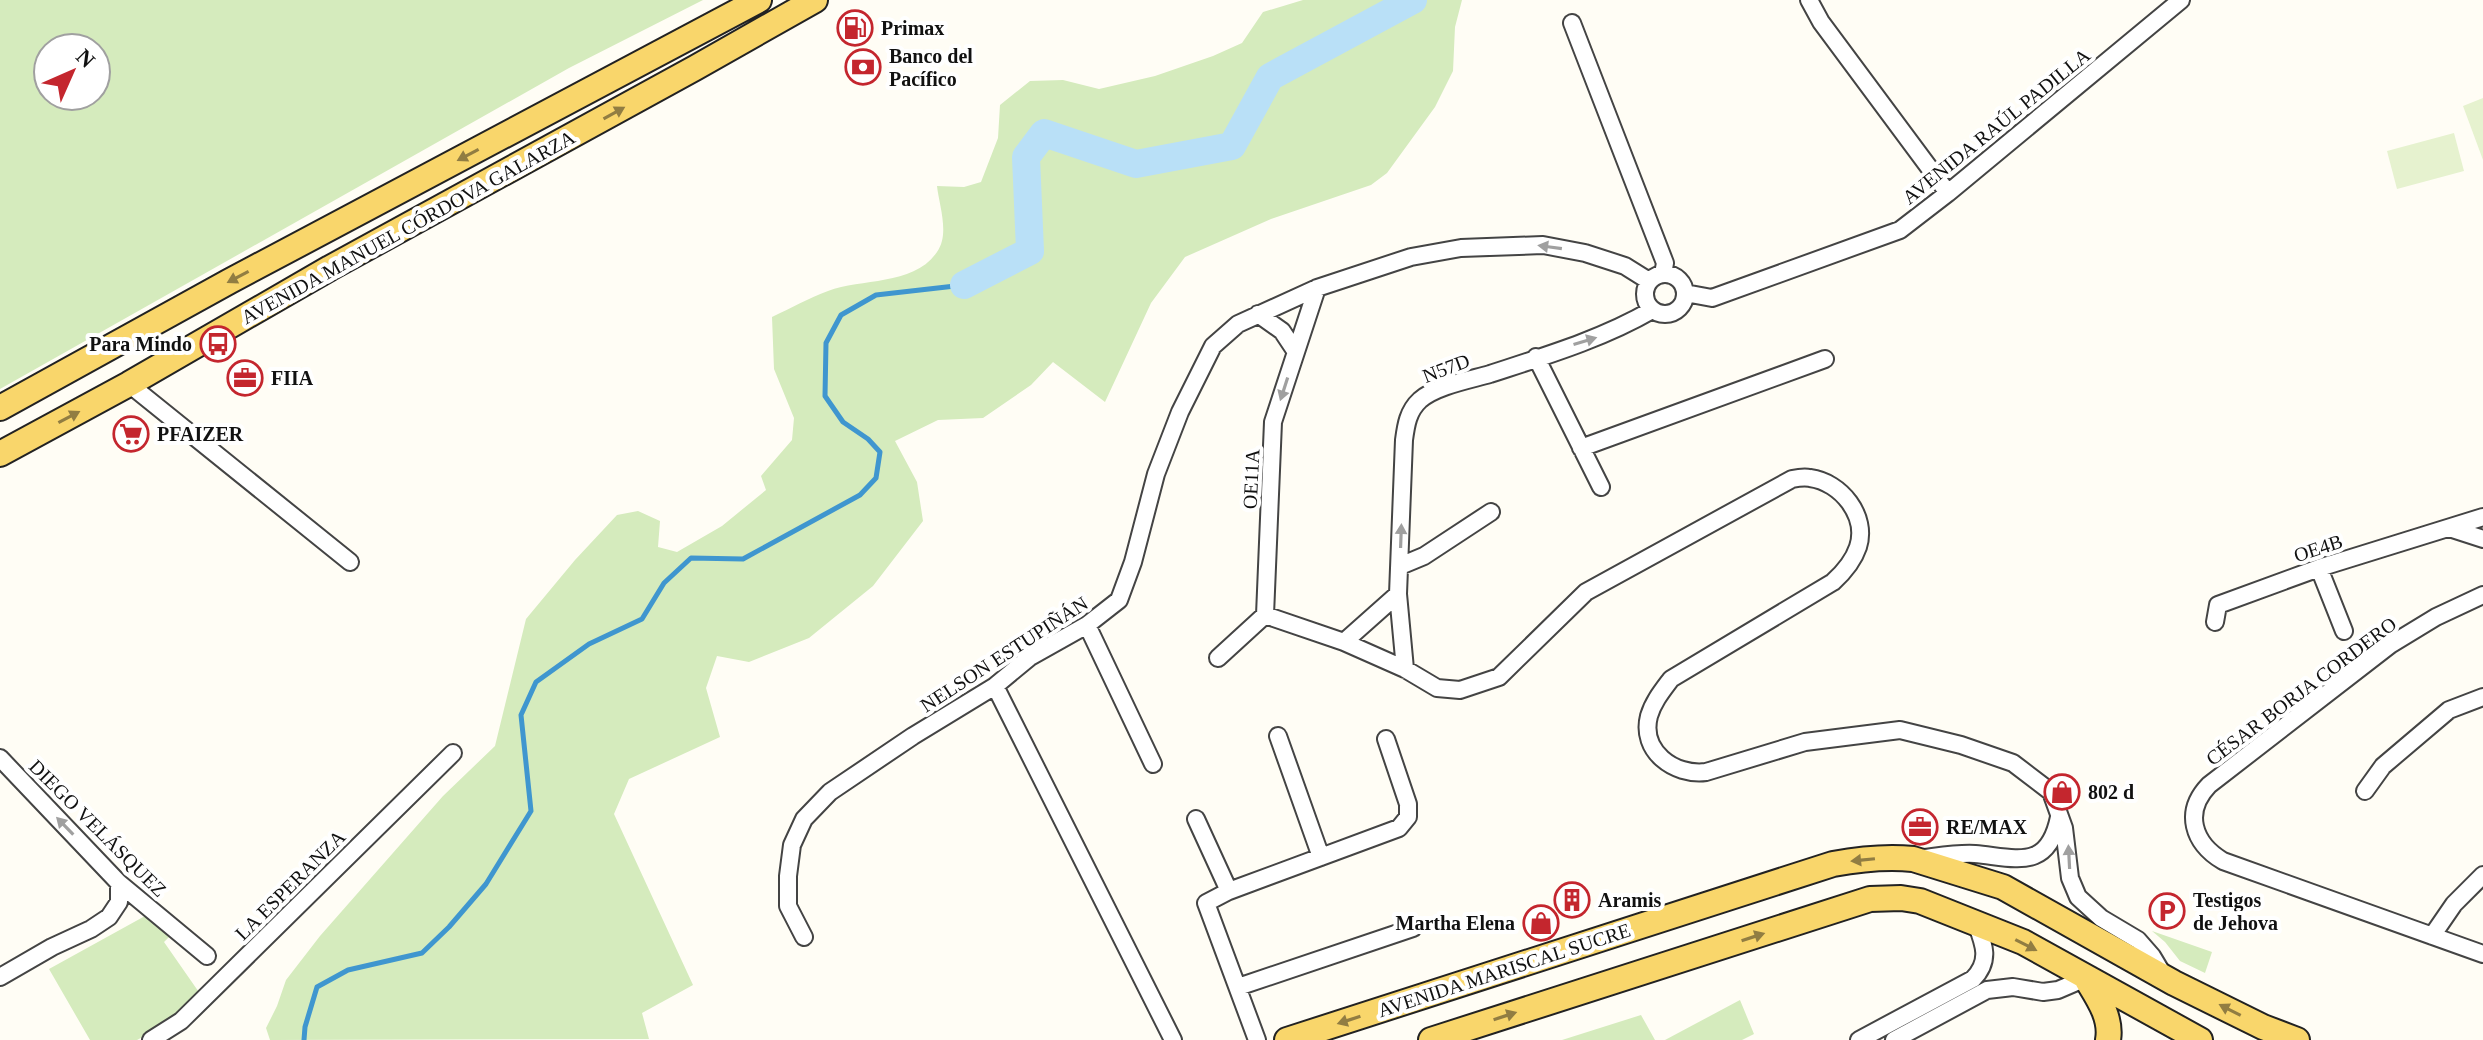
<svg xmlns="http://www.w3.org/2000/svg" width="2483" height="1040" font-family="'Times New Roman',serif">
	<rect width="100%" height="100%" fill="#fffdf5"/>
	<path fill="#d5ebbd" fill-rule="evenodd" d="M0,0h703l-134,68 -569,321zM48,48h48v48h-48z
		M1303,0h159l-7,27 -2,44 -18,36 -48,66 -16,12 -100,34 -86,38 -34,46 -46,99 -52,-40 -22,23 -48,33 -45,2 -43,21 22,41 6,39 -50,65 -64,52 -60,24 -32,-6 -11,32 14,49 -91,42 -15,35 79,171 -51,28 7,26 -379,1 -4,-12 11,-22 9,-26 34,-44 123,-140 52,-50 31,-127 49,-59 42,-45 21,-4 22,10 -2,26 19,5 45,-26 44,-36 -5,-14 31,-36 2,-22 -20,-49 -2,-52c19,-9 37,-19 56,-26 34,-13 86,-5 109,-39 13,-18 2,-47 0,-66l27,1 17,-5 17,-44 2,-33 30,-24 33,-1 36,9 56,-13 58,-20 29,-13 21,-31z
		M145,916l25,20 -6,6 39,56 -33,24 -33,18h-47l-41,-71z
		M2152,931l60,21 -7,21 -25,-12 -15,-19z
		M1740,1000l14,34 -12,6h-77z
		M1641,1015l14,25h-93z"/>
	<path fill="#e6f2cf" d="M2483,98v62l-20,-54z
		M2454,133l10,38 -67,18 -10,-38z"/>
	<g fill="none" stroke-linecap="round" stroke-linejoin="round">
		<path stroke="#3f96cf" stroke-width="5" d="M304,1040l1,-13 12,-40 31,-17 74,-17 27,-26 37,-43 45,-73 -10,-96 15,-33 53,-38 53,-25 22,-36 27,-25 52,1 117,-64 16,-17 4,-26 -12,-13 -25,-17 -18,-26 1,-53 15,-28 35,-20 88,-10"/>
		<path stroke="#b9e0f7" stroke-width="28" d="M964,285l66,-34 -4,-94 18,-24 92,31 96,-18 38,-69 143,-77"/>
		<defs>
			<path id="street" d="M1809,0l12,22 127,171
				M1572,23l93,240 -2,11
				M1645 294a20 20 0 1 1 40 0a20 20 0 1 1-40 0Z
				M1685,293l27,5 188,-68 48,-37 233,-193
				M1258,314l24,17 14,21
				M1536,357l65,130
				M129,384l221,178
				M1581,448l244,-89
				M2449,528l34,11
				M1400,566l24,-10 67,-44
				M2319,568l25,63
				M2483,595l-47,22 -46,28 -181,140c-26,27 -16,58 14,76l260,93
				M1265,615l79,27 61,27 32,19 23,2 39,-13 87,-85 206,-113c5,-1 13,-2 18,-1 31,4 58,38 48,69 -5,15 -14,25 -25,35l-162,97c-9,12 -18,23 -22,37 -9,35 25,60 57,56l99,-30 95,-12 61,15 52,18 38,29 13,36 6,50 8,19 23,21 37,22 14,16 12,20
				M2215,622l3,-17 101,-37 164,-51
				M1087,625l66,139
				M1344,642l54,-48
				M1218,658l47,-43 8,-193 44,-134
				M1405,669l-7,-75 6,-154c2,-15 4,-29 16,-40 16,-14 49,-20 70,-26 55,-18 112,-35 162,-64
				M995,686l178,354
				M1278,736l43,121
				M0,758l119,125 88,73
				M2365,791l18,-25 66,-56 34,-13
				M1196,819l33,72
				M1923,858c17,-2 35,-5 52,-4 42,4 73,17 84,-37
				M2432,936l22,-32 29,-29
				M804,937l-16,-31v-30l4,-31 12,-26 26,-27 83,-56 82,-50 35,-29 57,-32 32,-25 14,-38 23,-88 24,-62 33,-66 25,-22 79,-36 94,-31 50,-9 82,-3 42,8 40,13 24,15
				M0,977l52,-30 39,-18 18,-12 10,-15v-19
				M1238,987l175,-59
				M151,1040l30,-19 272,-268
				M1257,1040l-51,-137 23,-12 170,-63 9,-11v-13l-22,-65
				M1859,1040l114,-61c18,-18 11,-35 3,-56
				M1894,1040l93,-50 26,-3 30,5 15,-2 28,-12"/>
			<path id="primary" d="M0,408l230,-127 529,-281
				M0,454l129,-70 201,-116 365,-200 120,-68
				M2087,980c11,18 25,38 21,60
				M1287,1040l546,-176c27,-5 53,-8 80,-5l90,28 171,96 89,44 34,13
				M1431,1040l439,-141 31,-1 19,3 103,41 177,98"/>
		</defs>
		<use href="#street" stroke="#444" stroke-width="20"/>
		<use href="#primary" stroke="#222" stroke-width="28"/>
		<use href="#street" stroke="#fff" stroke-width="16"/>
		<use href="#primary" stroke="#f9d66b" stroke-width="24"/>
	</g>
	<defs><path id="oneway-solid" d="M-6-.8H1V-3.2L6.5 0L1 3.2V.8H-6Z" transform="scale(2)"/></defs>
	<g fill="#917d42">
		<use href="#oneway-solid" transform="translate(614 113) rotate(-29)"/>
		<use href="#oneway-solid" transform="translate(468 155) rotate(152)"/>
		<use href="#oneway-solid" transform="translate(238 277) rotate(152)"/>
		<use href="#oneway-solid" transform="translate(69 417) rotate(-28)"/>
		<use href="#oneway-solid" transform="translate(1863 860) rotate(174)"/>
		<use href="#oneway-solid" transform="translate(1753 937) rotate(-18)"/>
		<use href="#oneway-solid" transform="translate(2026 945) rotate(27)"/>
		<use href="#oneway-solid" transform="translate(2230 1010) rotate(-153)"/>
		<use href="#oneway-solid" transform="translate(1505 1016) rotate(-18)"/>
		<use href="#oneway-solid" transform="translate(1349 1020) rotate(162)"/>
	</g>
	<g fill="#a0a0a0">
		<use href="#oneway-solid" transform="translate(1550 247) rotate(-172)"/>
		<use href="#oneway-solid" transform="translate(1585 341) rotate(-17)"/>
		<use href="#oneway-solid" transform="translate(1284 389) rotate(108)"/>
		<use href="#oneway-solid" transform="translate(1401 536) rotate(-88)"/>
		<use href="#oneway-solid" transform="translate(65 826) rotate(-134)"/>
		<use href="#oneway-solid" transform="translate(2069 857) rotate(-93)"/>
	</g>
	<defs>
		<symbol id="fuel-ring" viewBox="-11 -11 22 22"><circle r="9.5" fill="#fff" stroke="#c4262e" stroke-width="1.5"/><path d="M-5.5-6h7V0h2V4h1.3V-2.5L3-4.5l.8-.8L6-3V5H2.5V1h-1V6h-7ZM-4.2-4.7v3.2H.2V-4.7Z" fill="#c4262e"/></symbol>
		<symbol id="bank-ring" viewBox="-11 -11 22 22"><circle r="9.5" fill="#fff" stroke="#c4262e" stroke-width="1.5"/><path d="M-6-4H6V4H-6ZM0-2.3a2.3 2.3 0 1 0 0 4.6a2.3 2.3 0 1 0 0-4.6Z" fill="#c4262e"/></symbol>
		<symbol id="bus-ring" viewBox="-11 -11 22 22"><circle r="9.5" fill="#fff" stroke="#c4262e" stroke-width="1.5"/><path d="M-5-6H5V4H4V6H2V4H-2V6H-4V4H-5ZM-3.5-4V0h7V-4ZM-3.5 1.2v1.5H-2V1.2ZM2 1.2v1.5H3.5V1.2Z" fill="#c4262e"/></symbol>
		<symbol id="office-ring" viewBox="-11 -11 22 22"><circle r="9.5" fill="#fff" stroke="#c4262e" stroke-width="1.5"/><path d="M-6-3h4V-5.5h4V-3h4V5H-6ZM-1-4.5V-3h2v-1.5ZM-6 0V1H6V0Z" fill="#c4262e"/></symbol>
		<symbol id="supermarket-ring" viewBox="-11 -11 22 22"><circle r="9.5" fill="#fff" stroke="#c4262e" stroke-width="1.5"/><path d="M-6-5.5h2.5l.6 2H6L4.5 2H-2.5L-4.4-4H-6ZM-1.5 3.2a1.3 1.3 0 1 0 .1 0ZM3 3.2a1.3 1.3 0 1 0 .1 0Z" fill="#c4262e"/></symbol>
		<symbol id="shop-ring" viewBox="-11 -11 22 22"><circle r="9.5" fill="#fff" stroke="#c4262e" stroke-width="1.5"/><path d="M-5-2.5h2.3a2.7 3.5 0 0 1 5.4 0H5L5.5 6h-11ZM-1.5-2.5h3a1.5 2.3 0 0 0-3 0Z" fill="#c4262e"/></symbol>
		<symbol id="building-ring" viewBox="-11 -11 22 22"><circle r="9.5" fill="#fff" stroke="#c4262e" stroke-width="1.5"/><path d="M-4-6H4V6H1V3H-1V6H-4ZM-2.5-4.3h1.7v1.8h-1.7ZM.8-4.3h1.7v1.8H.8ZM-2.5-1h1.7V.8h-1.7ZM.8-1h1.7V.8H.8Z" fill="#c4262e"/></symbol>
		<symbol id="parking-ring" viewBox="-11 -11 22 22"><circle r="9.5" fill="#fff" stroke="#c4262e" stroke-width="1.5"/><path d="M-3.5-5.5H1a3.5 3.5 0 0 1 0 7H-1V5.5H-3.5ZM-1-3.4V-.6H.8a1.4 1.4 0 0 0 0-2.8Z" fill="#c4262e"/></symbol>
	</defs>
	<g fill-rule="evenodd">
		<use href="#fuel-ring" x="835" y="8" width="40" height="40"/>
		<use href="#bank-ring" x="843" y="47" width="40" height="40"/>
		<use href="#bus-ring" x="198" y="324" width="40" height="40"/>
		<use href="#office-ring" x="225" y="358" width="40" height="40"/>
		<use href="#supermarket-ring" x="111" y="414" width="40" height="40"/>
		<use href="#shop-ring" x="2042" y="772" width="40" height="40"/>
		<use href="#office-ring" x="1900" y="807" width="40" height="40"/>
		<use href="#building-ring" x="1552" y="880" width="40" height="40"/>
		<use href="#parking-ring" x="2147" y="891" width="40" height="40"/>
		<use href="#shop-ring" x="1521" y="903" width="40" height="40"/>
	</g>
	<g text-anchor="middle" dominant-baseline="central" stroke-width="8" stroke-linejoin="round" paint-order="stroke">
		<g font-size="20" font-weight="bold" fill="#111" stroke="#fff" text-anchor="start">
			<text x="881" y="28">Primax</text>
			<text x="889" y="56">Banco del<tspan x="889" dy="23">Pacífico</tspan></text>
			<text x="192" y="344" text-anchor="end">Para Mindo</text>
			<text x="271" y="378">FIIA</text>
			<text x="157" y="434">PFAIZER</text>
			<text x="2088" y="792">802 d</text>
			<text x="1946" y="827">RE/MAX</text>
			<text x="1598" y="900">Aramis</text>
			<text x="2193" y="900">Testigos<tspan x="2193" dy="23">de Jehova</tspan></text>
			<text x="1515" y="923" text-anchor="end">Martha Elena</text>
		</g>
		<g font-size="20" fill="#111" stroke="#fff">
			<text transform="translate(1996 126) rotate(-39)">AVENIDA RAÚL PADILLA</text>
			<text transform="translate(408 227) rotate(-29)">AVENIDA MANUEL CÓRDOVA GALARZA</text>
			<text transform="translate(1446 368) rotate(-21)">N57D</text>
			<text transform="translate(1251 479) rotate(-87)">OE11A</text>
			<text transform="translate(2318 548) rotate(-18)">OE4B</text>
			<text transform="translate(1004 654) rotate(-33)">NELSON ESTUPIÑÁN</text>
			<text transform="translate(2301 691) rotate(-37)">CÉSAR BORJA CORDERO</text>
			<text transform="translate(98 828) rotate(45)">DIEGO VELÁSQUEZ</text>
			<text transform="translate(290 885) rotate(-45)">LA ESPERANZA</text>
			<text transform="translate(1504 970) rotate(-18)">AVENIDA MARISCAL SUCRE</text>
		</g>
	</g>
	<g transform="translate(72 72) rotate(45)"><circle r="38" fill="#ffffff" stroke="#a0a0a0" stroke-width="2"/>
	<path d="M0-6L14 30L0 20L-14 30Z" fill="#c4262e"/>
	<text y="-12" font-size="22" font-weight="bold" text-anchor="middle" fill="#111111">N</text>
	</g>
</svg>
